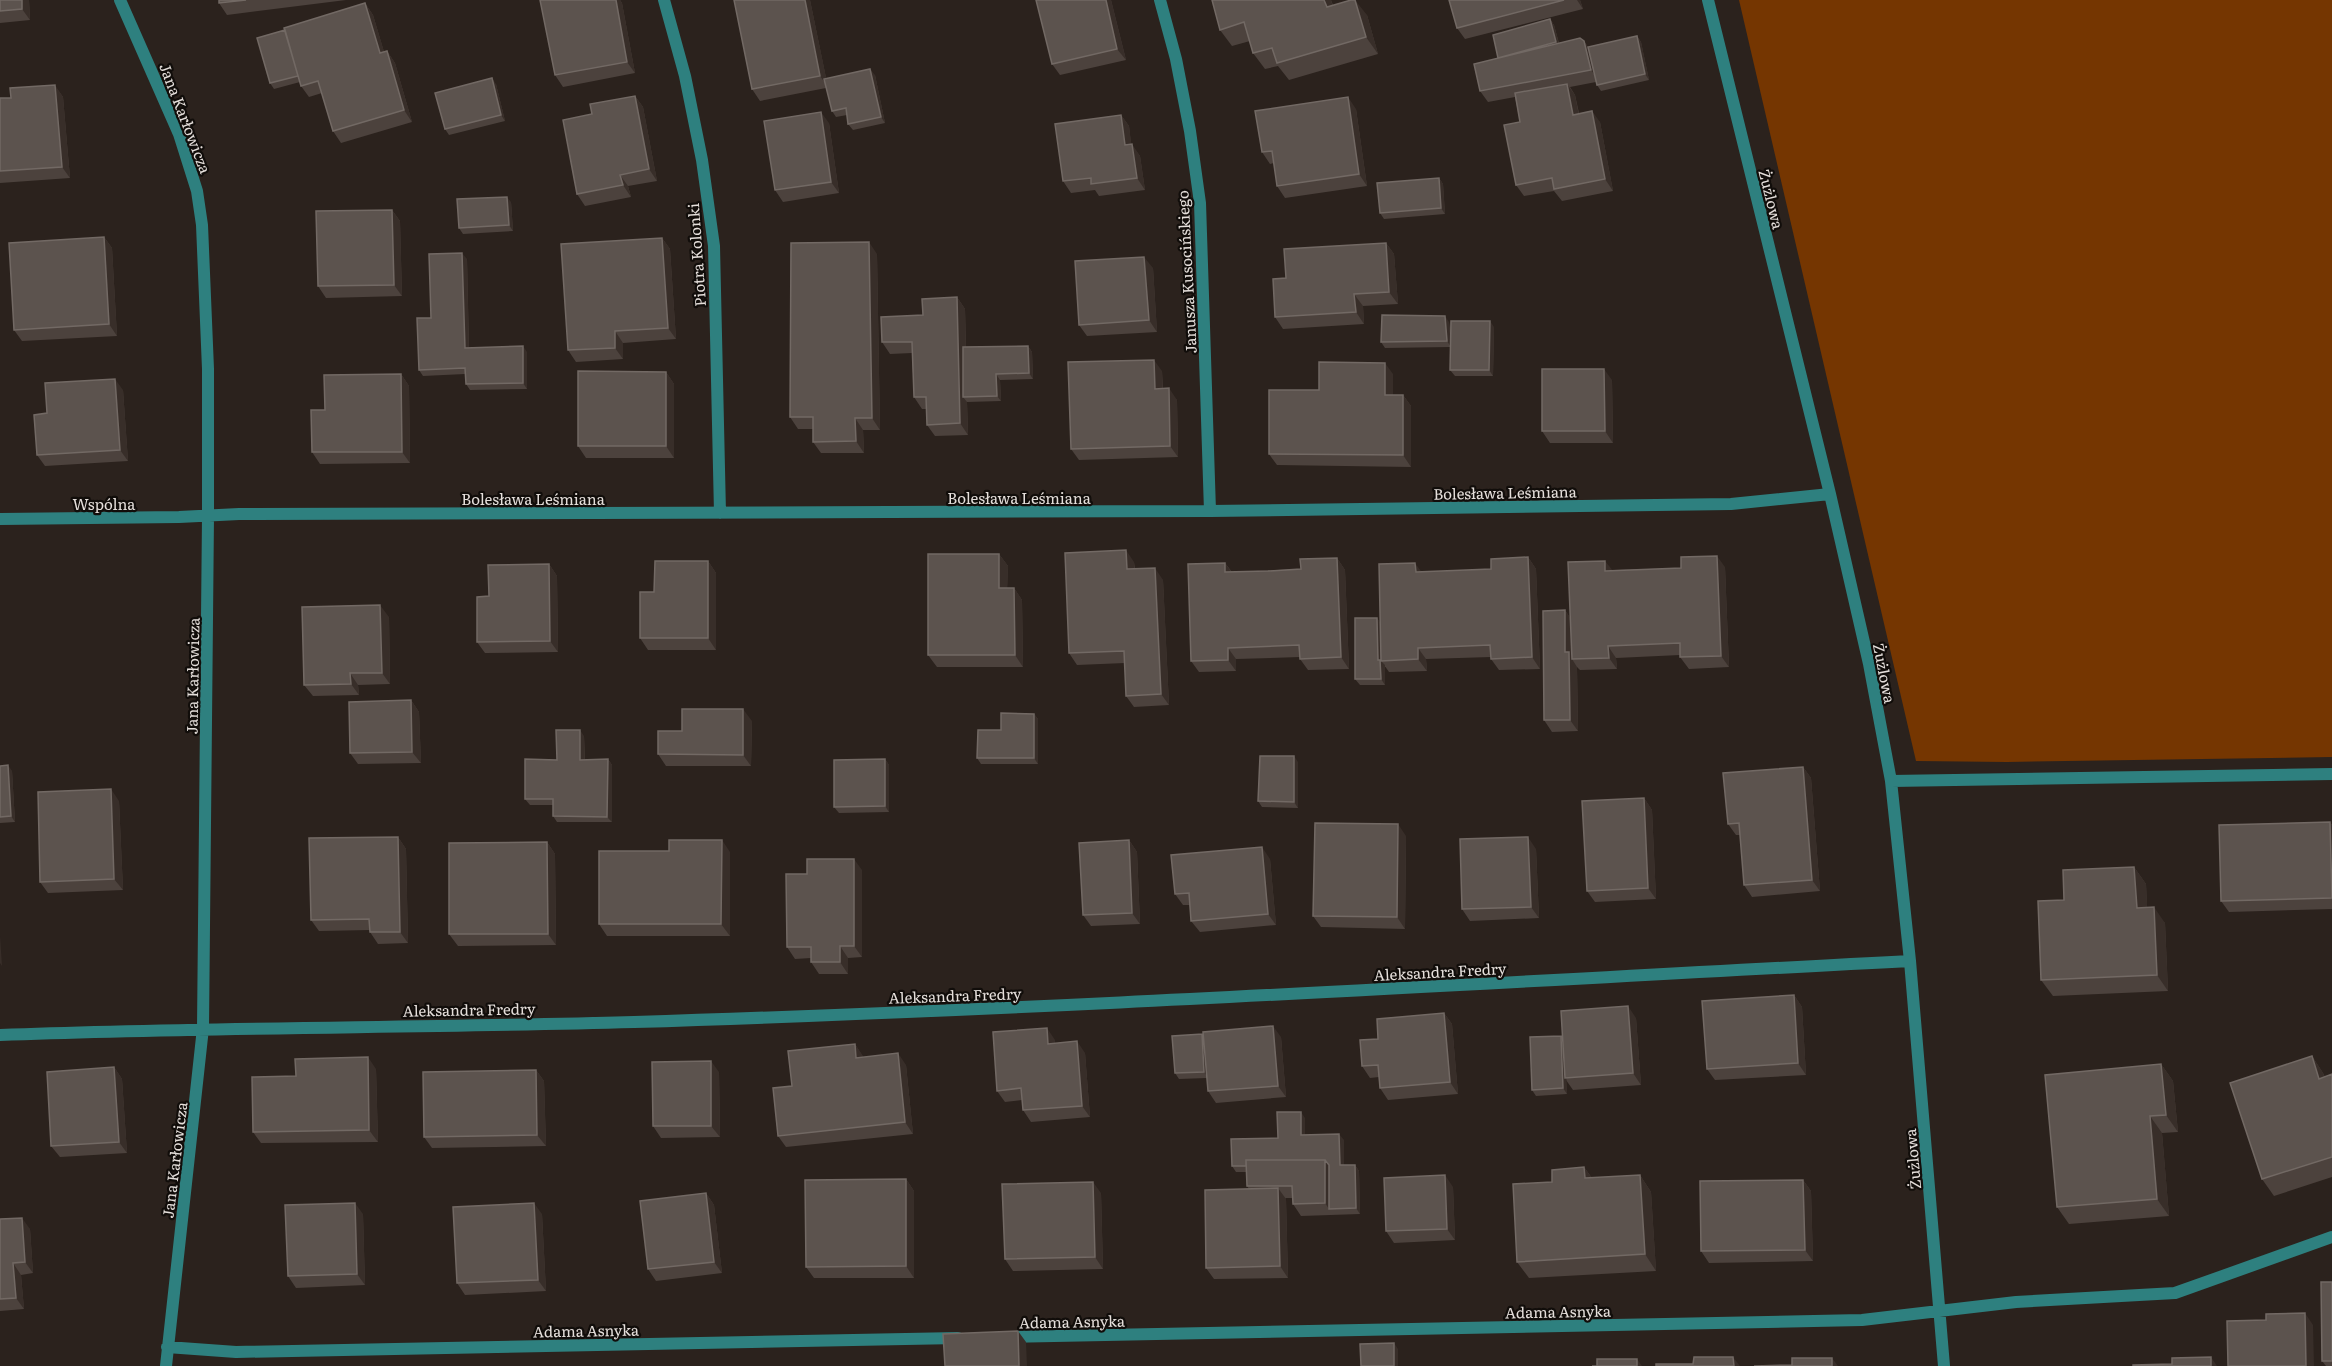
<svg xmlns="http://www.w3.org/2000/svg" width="2332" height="1366" font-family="Literata,serif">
	<rect width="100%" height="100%" fill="#2b221d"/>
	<path fill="#753601" d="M1739,0h593v757l-325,5 -91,-1z"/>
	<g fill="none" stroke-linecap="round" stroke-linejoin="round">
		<path stroke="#2e807f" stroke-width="12" d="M120,0l59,134 18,57 5,34 6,144v147l-5,512 -37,338
			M664,0l21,76 17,84 12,86 6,267
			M1160,0l16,59 14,72 10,72 10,308
			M1708,0l122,494 39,170 22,117 19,180 34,405
			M0,519l179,-2 60,-3 971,-3 521,-7 99,-10
			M1891,781l441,-7
			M0,1035c211,-8 423,-7 634,-13 425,-13 850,-39 1276,-61
			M1008,1337l854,-17 154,-18 159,-9 157,-56
			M167,1347l69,5 722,-14"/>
	</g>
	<path fill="#4c423d" d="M0,0h29l1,20 -30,3z
		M219,0h127l-119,15 -8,-12z
		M540,0h80l2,3 13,70 -72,14 -8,-12z
		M734,0h76l16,78 49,-3 10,48 -32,7 -5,-6 -1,-9 -11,2 -4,-6 -6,-23 -66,13 -8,-12z
		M1111,0l15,60 -66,15 -8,-11z
		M1212,0h119l2,5 34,10 11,39 -89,26 -11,-14 -13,3 -12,-16 -3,-12 -18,5 -12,-16z
		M1449,0h131l3,9 -118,30 -8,-11z
		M365,3l8,12 11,37 3,-1 8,12 17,59 -71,21 -8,-12 -11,-38 -13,4 -8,-11 -1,-4 -26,7 -4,-6z
		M1550,19l4,6 5,18 25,-2 4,6 49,-11 4,6 8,38 -48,11 -4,-6 -1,-3 -26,5 5,8 4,18 21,9 13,69 -51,10 -8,-10 -30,5 -8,-11 4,-63 -5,-25 -27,5 -8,-11 18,-33z
		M496,84l9,37 -56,14 -4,-6z
		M55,86l8,11 7,81 -70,5v-85h11z
		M635,96l8,11 14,74 -29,5 3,11 -46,9 -8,-12 15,-80z
		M1356,109l11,77 -82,12 -8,-12 -3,-23 -4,1 -8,-12z
		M1121,115l8,11 2,18 9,12 5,34 -46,6 -4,-6 -24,3 -8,-12z
		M829,123l10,70 -56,9 -8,-12z
		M1439,178l4,6 2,30 -61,5 -4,-6z
		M511,202l2,29 -50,3 -4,-6z
		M392,210l8,11 2,75 -76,2 -8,-12z
		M104,237l8,11 5,88 -95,5 -8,-11z
		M662,238l8,11 6,90 -53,4v16l-47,3 -8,-12z
		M1386,243l8,11 4,50 -35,2 1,18 -81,5 -8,-12 11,-39z
		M877,254l3,176h-17l1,23h-43l-8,-11v-13h-15l-8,-12z
		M467,259l2,89 58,4v37l-57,1 -4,-6 -1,-10 -42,2 -4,-6 12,-52z
		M1153,268l4,64 -70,4 -8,-11z
		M957,297l8,12 1,38 62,-1 4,6 1,27 -33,1 1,21 -34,1 1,33 -33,1 -8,-11 -1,-16h-4l-8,-12 -2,-44 -22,1 -8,-12 41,-27z
		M1449,322l2,19 43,-14 -1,49h-38l-5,-6 1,-23 -66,1 -4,-6z
		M1162,371l1,18 14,11 1,57 -99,3 -8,-11z
		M666,372l8,12v74h-88l-8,-12z
		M401,374l8,12 1,77 -90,1 -8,-12 13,-42z
		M1393,374v21h10l8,11v61l-134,-2 -8,-11 50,-64z
		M1612,380l1,63h-63l-8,-12z
		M123,390l5,71 -83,5 -8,-11 10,-42z
		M999,554l9,12 -1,22h7l8,12 1,67h-86l-9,-12z
		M1528,557l8,12 4,100 -41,1 -8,-11v-2l-65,2 1,12 -38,1 -7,-10 3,3v20h-25l-5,-6 22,-61 3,5 42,-51 69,-3z
		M1337,558l8,12 4,99 -41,1 -8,-11v-2l-64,2v12l-37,1 -8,-11 34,-98 7,9 69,-3z
		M708,561l8,12v77h-68l-8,-12 14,-46z
		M1134,562l1,7 28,11 6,125 -35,2 -8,-11 -1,-33 -48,2 -8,-12z
		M549,564l8,12 1,76 -73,1 -8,-11 12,-46z
		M1725,567l4,100 -40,2 -9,-12v-2l-64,3 1,11 -37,1 -3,-3 1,64 -26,1 -8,-12 21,-110 5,8 42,-48 69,-2z
		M389,617l1,67 -32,1 1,10 -46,1 -9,-11z
		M411,700l8,12 2,51 -63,1 -8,-11z
		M1034,714l4,5v45h-57l-4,-6 24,-28z
		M752,721l-1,45h-85l-8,-12 24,-23z
		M584,736l1,24 23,-1 4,6v57h-55l-4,-6v-11h-23l-5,-6 32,-39z
		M885,759l4,6v47l-50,1 -5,-6z
		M1298,762v46l-36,-1 -4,-6z
		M0,766l12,5 3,51 -15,1z
		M1803,767l8,11 9,113 -68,6 -8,-12 -4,-50h-4l-8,-11z
		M1644,798l8,12 4,89 -61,3 -8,-11z
		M119,801l4,89 -75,3 -8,-11z
		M2330,822l2,3v84l-103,3 -8,-11z
		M1406,836l-1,93 -84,-2 -8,-11z
		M398,837l8,12 2,94 -30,1 -8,-12v-2l-51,1 -8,-11z
		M1129,840l8,12 3,72 -49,2 -8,-11z
		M547,842l8,12 1,91 -98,1 -9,-12z
		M1536,849l3,69 -69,3 -8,-12z
		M669,851l61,1v84h-123l-8,-12z
		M1270,859l6,66 -76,7 -9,-11 -1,-16h-7l-8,-11z
		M2134,867l12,17 1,23 18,16 3,68 -115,5 -12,-16 23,-80z
		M862,870v87l-14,1v16h-29l-8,-12v-4l-16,1 -8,-12 20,-73z
		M1794,995l8,12 4,68 -91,5 -8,-11z
		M1444,1013l8,11 6,70 -70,6 -8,-12 -1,-11 -9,1 -8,-12 16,-27z
		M1636,1018l5,67 -68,5 -7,-10 1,14 -31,2 -4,-6 29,-54 1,2z
		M1203,1037h78l5,60 -70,6 -8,-12 -1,-13 -28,1 -4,-6z
		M1055,1040v3l30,10 5,64 -59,5 -8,-12 -1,-10 -17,2 -8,-11z
		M855,1044l8,13 43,8 7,69 -127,13 -8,-11 14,-50z
		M2312,1056l11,17 2,4 7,-3v103l-58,19 -12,-17z
		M2161,1064l12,17 5,51 -16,1 7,83 -100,8 -12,-17z
		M114,1067l8,12 5,74 -67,4 -9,-11z
		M376,1069l2,73 -117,1 -8,-11 43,-56z
		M536,1070l8,11 2,65 -114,2 -8,-11z
		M719,1072l1,65 -59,1 -8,-12z
		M1305,1118v17l39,5v25h11l4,6 1,43 -59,2 -8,-12v-6h-8l1,1 2,79 -74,1 -8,-11 43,-79 -2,-3v-14h-11l-4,-6 46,-28z
		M1584,1167l8,11 48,-3 11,17 5,79 -127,7 -12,-16 35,-80z
		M906,1179l8,12v87h-100l-8,-11z
		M1803,1180l8,11 2,70 -104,2 -8,-12z
		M1453,1187l2,53 -61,3 -8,-12z
		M706,1193l8,12 8,68 -66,8 -8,-12z
		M1101,1193l2,76 -90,2 -8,-12z
		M363,1214l2,71 -69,3 -8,-12z
		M542,1214l4,77 -81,4 -8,-12z
		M0,1219l30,10 3,44 -12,2 3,34 -24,2z
		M2332,1282v84h-6l-4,-5z"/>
	<path fill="#382e29" d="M22,0h7l1,20 -8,-11z
		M616,0h4l2,3 13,70 -8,-11z
		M805,0h5l18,87 -8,-11z
		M1106,0h5l15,60 -9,-11z
		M1324,0h7l7,23 -11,-16z
		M1355,0l12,15 11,39 -12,-17z
		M1577,0h3l3,9z
		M365,3l8,12 15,50 -8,-12z
		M1550,19l4,6 6,23 -4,-6z
		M1637,36l4,6 8,38 -4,-6z
		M1584,41l8,12 7,28 -8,-11z
		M387,51l8,12 17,59 -8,-12z
		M870,69l5,6 10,48 -4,-6z
		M492,78l4,6 9,37 -4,-6z
		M1567,84l8,11 6,31 -8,-11z
		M55,85l8,12 7,81 -8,-11z
		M635,96l8,11 14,74 -8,-12z
		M1348,97l8,12 11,77 -8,-12z
		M1592,111l8,11 13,69 -8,-12z
		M821,112l8,11 10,70 -8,-11z
		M1121,115l8,11 4,31 -8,-12z
		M1132,144l8,12 5,34 -8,-12z
		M620,175l8,11 3,11 -8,-12z
		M1439,178l4,6 2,30 -4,-6z
		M507,197l4,5 2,29 -4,-6z
		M392,210l8,11 2,75 -8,-11z
		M104,237l8,11 5,88 -8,-12z
		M662,238l8,11 6,90 -8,-11z
		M869,242l8,12 3,176 -8,-12z
		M1386,243l8,11 4,50 -9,-12z
		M462,253l5,6 2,95 -4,-6z
		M1144,257l9,11 4,64 -8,-12z
		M1354,294l9,12 1,18 -8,-12z
		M957,297l8,12 2,87 -4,1 4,5 1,33 -8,-12z
		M1445,316l4,6 2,25 -4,-6z
		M1490,321l4,6 -1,49 -4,-6z
		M615,331l8,12v16l-8,-11z
		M523,346l4,6v37l-4,-6z
		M1028,346l4,6 1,27 -4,-6z
		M1154,360l8,11 1,29 -8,-11z
		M1385,363l8,11v32l-8,-11z
		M1604,369l8,11 1,63 -8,-12z
		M666,372l8,12v74l-8,-12z
		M401,374l8,12 1,77 -8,-11z
		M996,374l4,6 1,21 -4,-5z
		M115,379l8,11 5,71 -8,-11z
		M1169,388l8,12 1,57 -8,-11z
		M1403,395l8,11v61l-8,-12z
		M855,418l8,12 1,23 -8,-12z
		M1126,550l8,12 1,19 -8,-12z
		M999,554l9,12 -1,33 -8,-11z
		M1717,556l8,11 4,100 -8,-11z
		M1528,557l8,12 4,100 -8,-12z
		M1337,558l8,12 4,99 -8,-12z
		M708,561l8,12v77l-8,-12z
		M1605,561l9,11 -9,-1z
		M1225,563l8,11 -8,-2z
		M1415,563l8,11 -7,-2z
		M549,564l8,12 1,76 -8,-11z
		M1155,568l8,12 6,125 -8,-11z
		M1014,588l8,12 1,67 -8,-12z
		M380,605l9,12 1,67 -8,-11z
		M1565,610l8,12 -1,37 5,8 1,64 -8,-11 -5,-68z
		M1377,618l4,6 1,38 3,3v20l-4,-6 -3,-19z
		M1608,646l8,12 1,11 -8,-11z
		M1228,648l8,11v12l-8,-11z
		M1418,648l8,11 1,12 -9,-12z
		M350,673l8,12 1,10 -8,-11z
		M411,700l8,12 2,51 -9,-11z
		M743,709l9,12 -1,45 -8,-11z
		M1034,714l4,5v45l-4,-6z
		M580,730l4,6 1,30 -5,-6z
		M1294,756l4,6v46l-4,-6z
		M608,759l4,6v57l-5,-5z
		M885,759l4,6v47l-4,-6z
		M8,765l4,6 3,51 -4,-6z
		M1803,767l8,11 9,113 -8,-11z
		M111,789l8,12 4,89 -9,-11z
		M1644,798l8,12 4,89 -8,-11z
		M2330,822l2,3v73z
		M1398,824l8,12 -1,93 -8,-12z
		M398,837l8,12 2,94 -8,-11z
		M1528,837l8,12 3,69 -8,-11z
		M722,840l8,12v84l-9,-12z
		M1129,840l8,12 3,72 -8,-11z
		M547,842l8,12 1,91 -8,-11z
		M1262,847l8,12 6,66 -8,-11z
		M854,859l8,11v87l-8,-11z
		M2134,867l12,17 2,40 -11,-16z
		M2154,907l11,16 3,68 -11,-16z
		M0,936l2,30 -2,-3z
		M840,946l8,12v16l-8,-12z
		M1794,995l8,12 4,68 -8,-12z
		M1628,1006l8,12 5,67 -8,-12z
		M1444,1013l8,11 6,70 -8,-12z
		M1273,1026l8,11 5,60 -8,-11z
		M1047,1028l8,12 1,15 -8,-11z
		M1202,1034l4,6 2,38 -4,-6z
		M1561,1036l4,5 2,53 -4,-6z
		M1077,1041l8,12 5,64 -8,-11z
		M855,1044l8,12 1,13 -8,-11z
		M898,1053l8,12 7,69 -8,-12z
		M2312,1056l11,17 8,22 -12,-16z
		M368,1057l8,12 2,73 -9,-12z
		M711,1061l8,11 1,65 -9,-11z
		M2161,1064l12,17 5,51 -12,-17z
		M114,1067l8,12 5,74 -8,-11z
		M536,1070l8,11 2,65 -9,-11z
		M1301,1112l4,6v23l-4,-6z
		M2150,1116l12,17 7,83 -12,-17z
		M1339,1134l5,6v31l-4,-6z
		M1325,1160l8,11 -4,38 -4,-6z
		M1355,1165l4,6 1,43 -4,-6z
		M1584,1167l12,17 -11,-6z
		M1445,1175l8,12 2,53 -8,-11z
		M1640,1175l11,17 5,79 -11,-17z
		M906,1179l8,12v87l-8,-12z
		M1803,1180l8,11 2,70 -8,-11z
		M1093,1182l8,11 2,76 -8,-12z
		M1278,1188l8,11 2,79 -8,-12z
		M706,1193l8,12 8,68 -8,-11z
		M355,1203l8,11 2,71 -8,-11z
		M534,1203l8,11 4,77 -8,-11z
		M22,1218l8,11 3,44 -8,-11z
		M13,1263l8,12 3,34 -8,-11z
		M2305,1313l8,12 1,41h-8z
		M1018,1331l8,11 1,24h-8z
		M1394,1343l4,6v17h-4z
		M1733,1357l7,9h-6z
		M2211,1357l6,9h-6z
		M1832,1358l6,8h-6z
		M1637,1359l5,7h-5z"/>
	<path fill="#5c534e" stroke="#726964" stroke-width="1.5" d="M0,0h22v9l-22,2z
		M219,0h27l-27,3z
		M540,0h76l11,62 -72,13z
		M734,0h71l15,76 -68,13z
		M1036,0h70l11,49 -65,15z
		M1212,0h112l3,7 24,-7h4l11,37 -89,26 -5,-15 -19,5 -9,-31 -24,8z
		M1449,0h115l-107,28z
		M365,3l15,50 7,-2 17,59 -71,21 -15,-50 -17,5 -17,-58z
		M1550,19l6,23 -58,16 -5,-23z
		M285,30l13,46 -28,7 -13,-45z
		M1637,36l8,38 -48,11 -9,-38z
		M1580,38l4,3 7,29 -111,21 -6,-27z
		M870,69l11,48 -33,7 -2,-16 -14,3 -8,-32z
		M492,78l9,37 -56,14 -10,-36z
		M1567,84l6,31 19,-4 13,68 -51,10 -2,-11 -36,7 -12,-60 16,-3 -5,-29z
		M55,85l7,82 -62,4v-73h11l-1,-10z
		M635,96l14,73 -29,6 3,10 -46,9 -14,-74 29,-6 -2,-10z
		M1348,97l11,77 -82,12 -5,-35 -10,1 -7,-41z
		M821,112l10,70 -56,8 -11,-69z
		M1121,115l4,30 7,-1 5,34 -46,6v-6l-28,3 -8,-57z
		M1439,178l2,30 -61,5 -3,-30z
		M507,197l2,28 -50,3 -2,-29z
		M392,210l2,75 -76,1 -2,-75z
		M104,237l5,87 -95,6 -5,-87z
		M662,238l6,90 -53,3v17l-47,2 -7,-106z
		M869,242l3,176h-17l1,23 -43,1v-25h-23l1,-174z
		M1386,243l3,49 -35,2 2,18 -81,5 -2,-38 13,-1 -2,-29z
		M462,253l3,95 58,-2v37l-57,1 -1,-16 -46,2 -2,-52h14l-2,-64z
		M1144,257l5,63 -70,5 -4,-64z
		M957,297l3,126 -33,2 -1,-28h-12l-2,-55h-30l-1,-25 42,-2 -1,-16z
		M1382,315l63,1 2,25 -66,1z
		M1451,321h39l-1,49h-39z
		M1028,346l1,27 -33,1 1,22 -34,1v-50z
		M1154,360l1,29 14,-1 1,58 -99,3 -3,-87z
		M1319,362l66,1v32h18v60l-134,-1v-64h50z
		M1542,369h62l1,62h-63z
		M578,371l88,1v74h-88z
		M401,374l1,78h-90l-1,-42h14l-1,-35z
		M115,379l5,71 -83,5 -3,-40 13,-2 -2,-30z
		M1126,550l1,19 28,-1 6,126 -35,2 -2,-45 -55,2 -4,-100z
		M928,554h71v34h15l1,67h-87z
		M1717,556l4,100 -41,1v-14l-72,3 1,12 -37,1 -4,-97 37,-1v10l76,-3v-11z
		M1528,557l4,100 -41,2 -1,-14 -72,3v11l-37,2 -2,-97 36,-1 1,9 75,-3v-10z
		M1337,558l4,99 -41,2 -1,-14 -71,3v12l-37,1 -3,-97 37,-1v9l43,-1 33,-2 -1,-10z
		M655,561h53v77h-68v-46h14z
		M549,564l1,77 -73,1v-45l12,-1 -1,-31z
		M380,605l2,68h-32l1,11 -47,1 -2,-78z
		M1565,610v42h4l1,68h-26l-1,-109z
		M1355,618h22l1,42h2l1,19h-26z
		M411,700l1,52 -62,1 -1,-51z
		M682,709h61v46l-85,-1v-23h24z
		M1001,713l33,1v44h-57l1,-28h23z
		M556,730h24v30l28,-1 -1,58 -54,-1v-17h-28v-40l32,1z
		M1260,756h34v46l-36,-1z
		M885,759v47l-51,1v-47z
		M8,765l3,51 -11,1v-51z
		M1803,767l9,113 -68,5 -5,-62 -11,1 -5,-51z
		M111,789l3,90 -74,3 -2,-90z
		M1644,798l4,90 -61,3 -5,-90z
		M2330,822l2,76 -111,3 -2,-76z
		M1315,823l83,1 -1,93 -84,-1z
		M398,837l2,95h-30l-1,-13 -58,1 -2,-82z
		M1528,837l3,70 -69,2 -2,-70z
		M669,840h53l-1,84h-122v-73h70z
		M1129,840l3,73 -49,2 -4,-72z
		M547,842l1,92h-99v-91z
		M1262,847l6,67 -77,7 -2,-28 -14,1 -4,-39z
		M807,859h47v87h-14v16h-29v-15h-24l-1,-73h21z
		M2134,867l3,41 17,-1 3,68 -116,5 -3,-79 26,-1 -1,-30z
		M1794,995l4,68 -91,6 -5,-68z
		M1628,1006l5,67 -68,5 -4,-67z
		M1444,1013l6,69 -70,6 -2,-23 -16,1 -2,-26 18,-1 -1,-20z
		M1273,1026l5,60 -70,5 -5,-59z
		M1047,1028l1,16 29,-3 5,65 -59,4 -2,-22 -24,3 -4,-59z
		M1202,1034l2,38 -29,1 -3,-37z
		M1561,1036l2,52 -31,2 -2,-53z
		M855,1044l1,14 42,-5 7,69 -127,14 -5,-48 19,-2 -4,-35z
		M2312,1056l7,23 13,-5v83l-70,22 -32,-96z
		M368,1057l1,73 -116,2 -1,-55 44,-1 -1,-17z
		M711,1061v65h-58l-1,-64z
		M2161,1064l5,51 -16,1 7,83 -100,8 -12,-132z
		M114,1067l5,75 -68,4 -4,-74z
		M536,1070l1,65 -113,2 -1,-65z
		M1277,1112h24v23l38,-1 1,31h15l1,43 -27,1v-44l-4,-5h-79v6h-14l-1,-27 47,-1z
		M1246,1160h79v43l-32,1 -1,-18h-45z
		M1584,1167l1,11 55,-3 5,79 -128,8 -4,-78 39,-2v-12z
		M1445,1175l2,54 -61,2 -2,-53z
		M906,1179v87l-100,1 -1,-87z
		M1803,1180l2,70 -104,1 -1,-70z
		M1093,1182l2,75 -90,2 -3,-75z
		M1278,1188l2,78 -74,2 -1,-78z
		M706,1193l8,69 -66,7 -8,-68z
		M355,1203l2,71 -69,2 -3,-71z
		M534,1203l4,77 -81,3 -4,-76z
		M22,1218l3,44 -12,1 3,35 -16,1v-80z
		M2321,1282h11v79h-10z
		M2305,1313l1,53h-78l-1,-45 39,-1v-6z
		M1018,1331l1,35h-74l-2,-32z
		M1394,1343v23h-33l-1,-22z
		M1694,1357h39l1,9h-78v-2h37z
		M2211,1357v9h-78v-1l39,-1v-6z
		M1792,1358h40v8h-78l38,-1z
		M1597,1359h40v7h-45h5z"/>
	<g text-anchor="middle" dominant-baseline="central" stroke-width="4.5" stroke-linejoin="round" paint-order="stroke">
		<g font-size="15" fill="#e5dfdb" stroke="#110d0a">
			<text transform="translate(186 118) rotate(69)">Jana Karłowicza</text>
			<text transform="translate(1772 199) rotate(76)">Żużlowa</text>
			<text transform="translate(696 255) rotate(-94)">Piotra Kolonki</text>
			<text transform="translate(1186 272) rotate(-93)">Janusza Kusocińskiego</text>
			<text transform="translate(1505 492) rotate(-1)">Bolesława Leśmiana</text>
			<text x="1019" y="497">Bolesława Leśmiana</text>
			<text x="533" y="498">Bolesława Leśmiana</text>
			<text x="104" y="503">Wspólna</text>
			<text transform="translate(1885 673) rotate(79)">Żużlowa</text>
			<text transform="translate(192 676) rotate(-89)">Jana Karłowicza</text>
			<text transform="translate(1440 971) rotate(-3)">Aleksandra Fredry</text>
			<text transform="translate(955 995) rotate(-2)">Aleksandra Fredry</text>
			<text transform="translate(469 1009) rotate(-1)">Aleksandra Fredry</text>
			<text transform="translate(1912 1159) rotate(-95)">Żużlowa</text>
			<text transform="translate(174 1160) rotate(-83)">Jana Karłowicza</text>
			<text transform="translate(1558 1311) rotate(-1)">Adama Asnyka</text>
			<text transform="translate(1072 1321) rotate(-1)">Adama Asnyka</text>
			<text transform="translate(586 1330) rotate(-1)">Adama Asnyka</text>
		</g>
	</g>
</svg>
